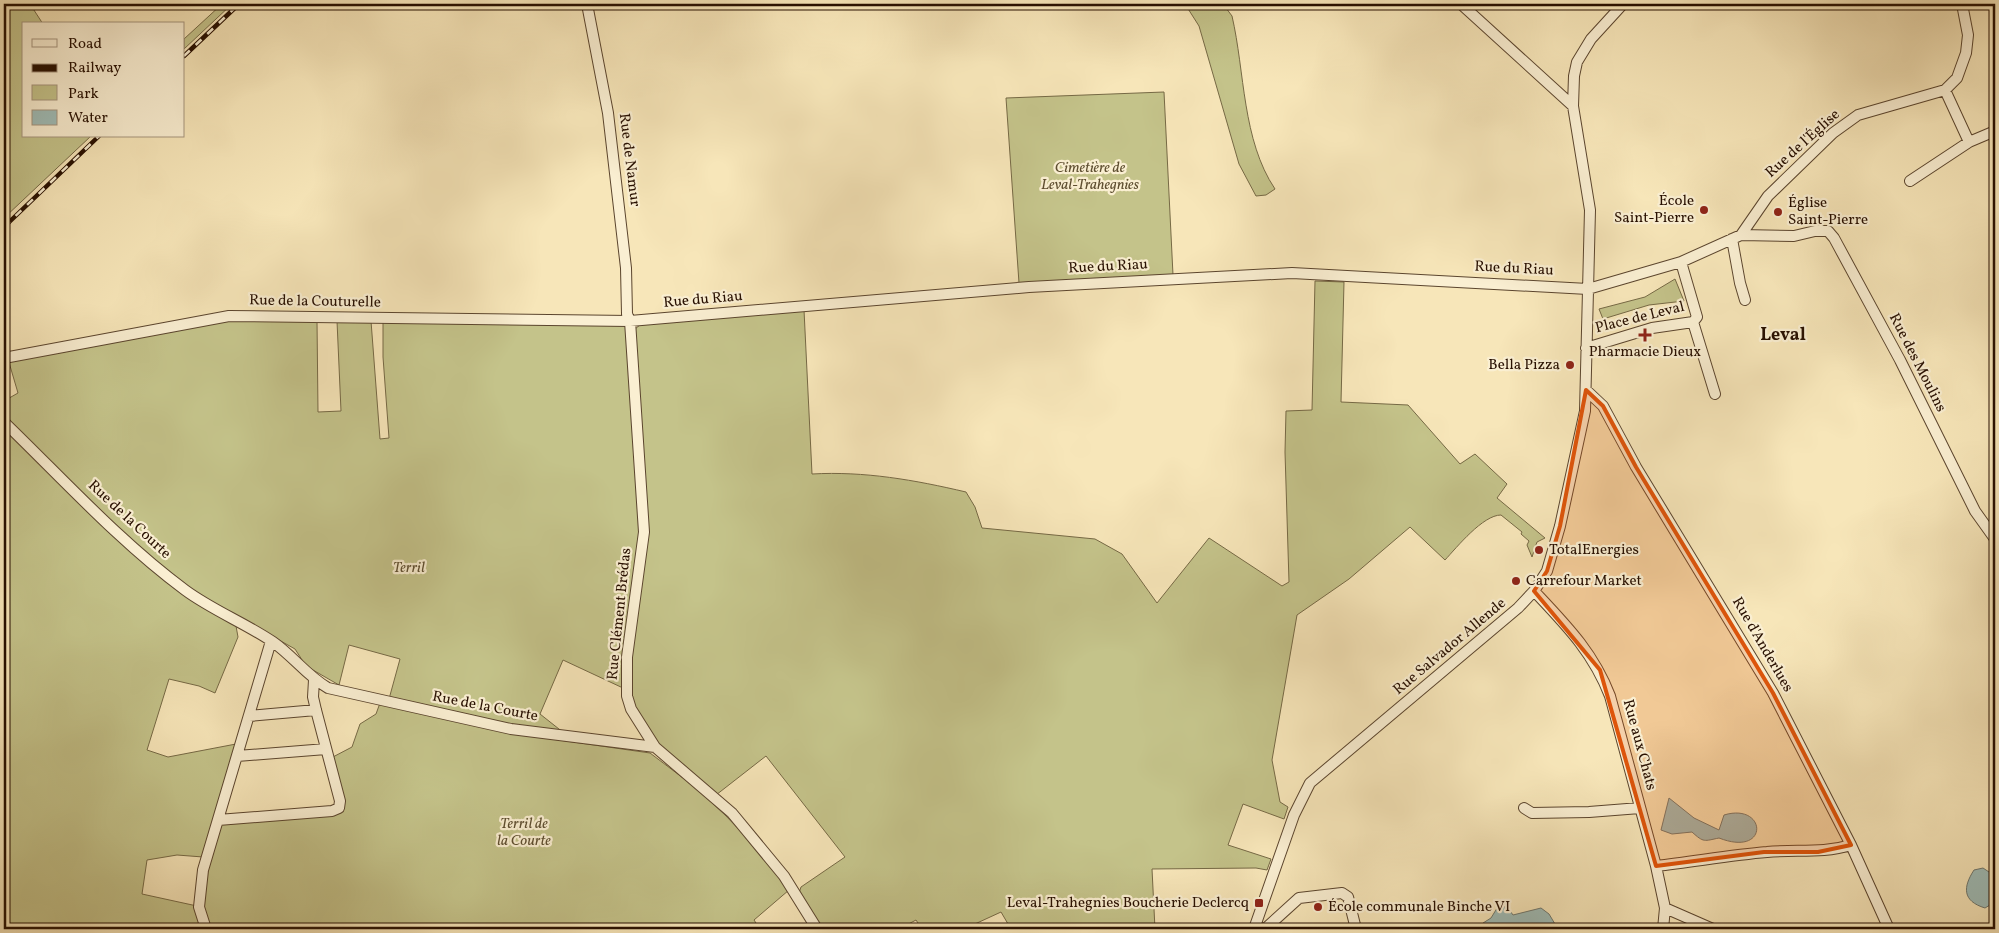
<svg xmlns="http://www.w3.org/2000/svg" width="1999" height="933" font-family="Vollkorn,serif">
	<rect width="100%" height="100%" fill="#f7e6b9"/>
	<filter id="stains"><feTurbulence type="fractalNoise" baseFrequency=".004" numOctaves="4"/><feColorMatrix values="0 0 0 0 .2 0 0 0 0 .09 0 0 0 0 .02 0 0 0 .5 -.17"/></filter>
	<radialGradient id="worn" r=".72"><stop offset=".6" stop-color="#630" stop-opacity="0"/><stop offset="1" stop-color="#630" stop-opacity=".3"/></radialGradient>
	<path fill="#c4c38a" stroke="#766945" d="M4,4h26l13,20h-19v112h67l-87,82z
		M222,4h10l-48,45v-10z
		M1185,4h38l9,12c13,56 10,124 43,173l-9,6 -10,1 -17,-32 -40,-138z
		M1164,92l9,183 -154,8 -13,-185z
		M1675,279l9,22 -35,4 -46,14 -4,-10 46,-12z
		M1315,281l29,1 -3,120 67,3 52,59 15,-10 32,30 -10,14 48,40 -8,4 -5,15 -5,-12 2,-4 -8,-7 1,-2 -21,-17c-18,0 -44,32 -56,45l-35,-33 -61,52 -52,36 -25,145 8,42 8,5 -4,12 -41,-15 -15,41 43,14 -4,11 -11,-2 -104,1 3,60h-144l-10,-17 -37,17h-42l-6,-9 -17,9h-79l-21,-36 2,-6 44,-30 -79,-101 -50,39 -55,-47 -28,-42 -5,-29 19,-144 -12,-204 5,-4 164,-15 8,164c52,-3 103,6 154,18l9,15 7,21 113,11 27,15 35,49 52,-65 73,48 7,-4 -4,-130 1,-41 26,-1z
		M215,320l102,1 1,91 23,-1 -4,-90h34l9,118 9,-1 -6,-81v-36l241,4 2,3 15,198 -18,162 -60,-28 -23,54 24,19 -42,-6 -133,-28 11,-40 -51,-14 -10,40 -33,-19 -11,-17 -105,-59 -44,-35 -142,-137v-17l14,-8 -10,-34z
		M4,426l101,98 131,102 2,11 -23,56 -16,-7 -30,-7 -22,71 21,7 68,-13 -19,62 -14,51 -26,-2 -30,5 -5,34 55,12 5,23h-198z
		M380,703l130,30 140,20 45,34 30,28 29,30 35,45 -35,30 6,9h-552l-6,-36 18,-71 119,-10 -8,-54 21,-11 8,-23 16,-10z"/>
	<path fill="#9fbdb8" stroke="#6f776e" d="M1669,798l25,20 25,12 5,-15c43,-13 46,43 -5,23 -15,3 -15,5 -27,-6l-20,2 -11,-4z
		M1983,868l12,8v26l-10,6c-23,-7 -22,-21 -11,-38z
		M1499,905l9,3 5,7 28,-7 8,6 9,15h-76l1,-6 8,-5z"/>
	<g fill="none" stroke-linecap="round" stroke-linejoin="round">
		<defs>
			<path id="minor" d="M587,4l21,109 18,155 1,46 3,7 14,211 -17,125v39l4,13 24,38 77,66 52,63 33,53
				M1461,4l112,102
				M1945,90l24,52
				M1910,181l59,-39 26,-11
				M1741,235l27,-39 65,-63 25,-18 87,-25 12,-12 9,-25 2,-18 -6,-31
				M1732,239l8,44 5,17
				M1693,322l22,72
				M1586,348l66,-20 41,-6 4,-5 -16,-55
				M4,358l225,-42 401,5 399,-34 263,-14 296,16 93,-27 60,-27 53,1 21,-5h13l6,7 66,122 75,151 20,28
				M1586,390l17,16 33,61 137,226 78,152 38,84
				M4,422c58,56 116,120 181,168 27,20 60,33 88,52 20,14 34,34 55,46l183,41 144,18
				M1534,591c32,34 59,61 76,105l46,170 9,42 -2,21
				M249,716l67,-6
				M237,756l89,-7
				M1524,808l8,5 57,-1 51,-4
				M218,820l114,-9 7,-3 1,-7 -24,-91 -3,-13 1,-17
				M1656,866c37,-4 74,-11 111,-14 29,-3 55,2 84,-7
				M1665,908l48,21
				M206,929l-7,-22 4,-37 68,-229
				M1254,929l40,-114 16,-32 208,-175 16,-17 13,-20 13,-45 25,-115 5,-201 -17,-104 1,-30 3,-14 14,-23 32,-35
				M1261,929l5,-1 33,-30 43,-5 6,4 8,32"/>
		</defs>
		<use href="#minor" stroke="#5b452e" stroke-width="12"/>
		<use href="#minor" stroke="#faefd2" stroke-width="10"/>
		<defs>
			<path id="rail" d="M184,56l55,-52
				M4,227l95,-91"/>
		</defs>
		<use href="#rail" stroke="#270f00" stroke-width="4.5"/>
		<use href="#rail" stroke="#faefd2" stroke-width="2.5" stroke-dasharray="8" stroke-linecap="butt"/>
	</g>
	<path fill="#de550b" fill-opacity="0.2" stroke="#de550b" stroke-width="4" stroke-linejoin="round" d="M1586,390l17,16 33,61 137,226 78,152 -33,7h-54l-108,14 -56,-196 -66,-79 13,-20 13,-45z"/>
	<g fill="#8f2418" stroke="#faefd2" stroke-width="2">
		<circle cx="1704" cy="210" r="5"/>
		<circle cx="1778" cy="212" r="5"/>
		<path d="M1642.5 327.5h5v5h5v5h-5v5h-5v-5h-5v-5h5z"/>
		<circle cx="1570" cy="365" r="5"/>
		<circle cx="1539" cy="550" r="5"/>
		<circle cx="1516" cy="581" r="5"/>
		<rect x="1254" y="898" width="10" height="10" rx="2.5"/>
		<circle cx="1318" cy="907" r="5"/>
	</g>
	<g text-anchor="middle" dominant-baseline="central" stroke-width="4.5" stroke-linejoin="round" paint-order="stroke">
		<g font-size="15" fill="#270f00" stroke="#faefd2">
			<text transform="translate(1803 144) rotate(-42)">Rue de l'Église</text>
			<text transform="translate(629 160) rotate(83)">Rue de Namur</text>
			<text transform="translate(1108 267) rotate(-3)">Rue du Riau</text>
			<text transform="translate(1514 269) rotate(3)">Rue du Riau</text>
			<text transform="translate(703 300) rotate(-5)">Rue du Riau</text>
			<text transform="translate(315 302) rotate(1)">Rue de la Couturelle</text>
			<text transform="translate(1640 318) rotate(-14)">Place de Leval</text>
			<text transform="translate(1917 363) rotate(63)">Rue des Moulins</text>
			<text transform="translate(129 520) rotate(43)">Rue de la Courte</text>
			<text transform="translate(620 614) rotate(-84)">Rue Clément Brédas</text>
			<text transform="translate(1762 645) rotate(60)">Rue d'Anderlues</text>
			<text transform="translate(1450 647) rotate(-40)">Rue Salvador Allende</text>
			<text transform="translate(485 707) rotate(11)">Rue de la Courte</text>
			<text transform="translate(1639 745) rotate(75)">Rue aux Chats</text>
		</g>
		<g font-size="15" font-style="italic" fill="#5e4e30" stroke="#faefd2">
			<text x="1090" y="168">Cimetière de<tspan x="1090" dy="17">Leval-Trahegnies</tspan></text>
			<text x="409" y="568">Terril</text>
			<text x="524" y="824">Terril de<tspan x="524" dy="17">la Courte</tspan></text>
		</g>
		<g font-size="15" fill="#270f00" stroke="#faefd2" text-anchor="start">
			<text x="1694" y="201" text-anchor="end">École<tspan x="1694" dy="17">Saint-Pierre</tspan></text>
			<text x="1788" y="203">Église<tspan x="1788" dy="17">Saint-Pierre</tspan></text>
			<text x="1645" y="352" text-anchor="middle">Pharmacie Dieux</text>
			<text x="1560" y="365" text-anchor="end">Bella Pizza</text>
			<text x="1549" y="550">TotalEnergies</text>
			<text x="1526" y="581">Carrefour Market</text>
			<text x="1249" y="903" text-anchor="end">Leval-Trahegnies Boucherie Declercq</text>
			<text x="1328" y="907">École communale Binche VI</text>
		</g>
		<g font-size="18" font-weight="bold" fill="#270f00" stroke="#faefd2">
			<text x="1783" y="335">Leval</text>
		</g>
	</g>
	<rect width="1999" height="933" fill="none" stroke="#f7e6b9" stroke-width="20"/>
	<rect x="5" y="5" width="1989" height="923" fill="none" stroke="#270f00" stroke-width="2.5"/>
	<rect x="10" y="10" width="1979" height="913" fill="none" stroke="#270f00"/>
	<rect x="22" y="22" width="162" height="115" fill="#faefd2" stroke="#a6957e"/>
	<rect x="32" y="39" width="25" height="8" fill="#faefd2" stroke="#a6957e"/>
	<text x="68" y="48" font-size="15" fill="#270f00">Road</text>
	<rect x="32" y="64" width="25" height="8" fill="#270f00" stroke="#a6957e"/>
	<text x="68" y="72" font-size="15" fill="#270f00">Railway</text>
	<rect x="32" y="85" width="25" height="15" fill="#c4c38a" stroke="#a6957e"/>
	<text x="68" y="98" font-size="15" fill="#270f00">Park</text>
	<rect x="32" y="110" width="25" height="15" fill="#9fbdb8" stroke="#a6957e"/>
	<text x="68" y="122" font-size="15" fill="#270f00">Water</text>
	<rect width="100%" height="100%" filter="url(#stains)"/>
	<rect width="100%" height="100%" fill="url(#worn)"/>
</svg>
